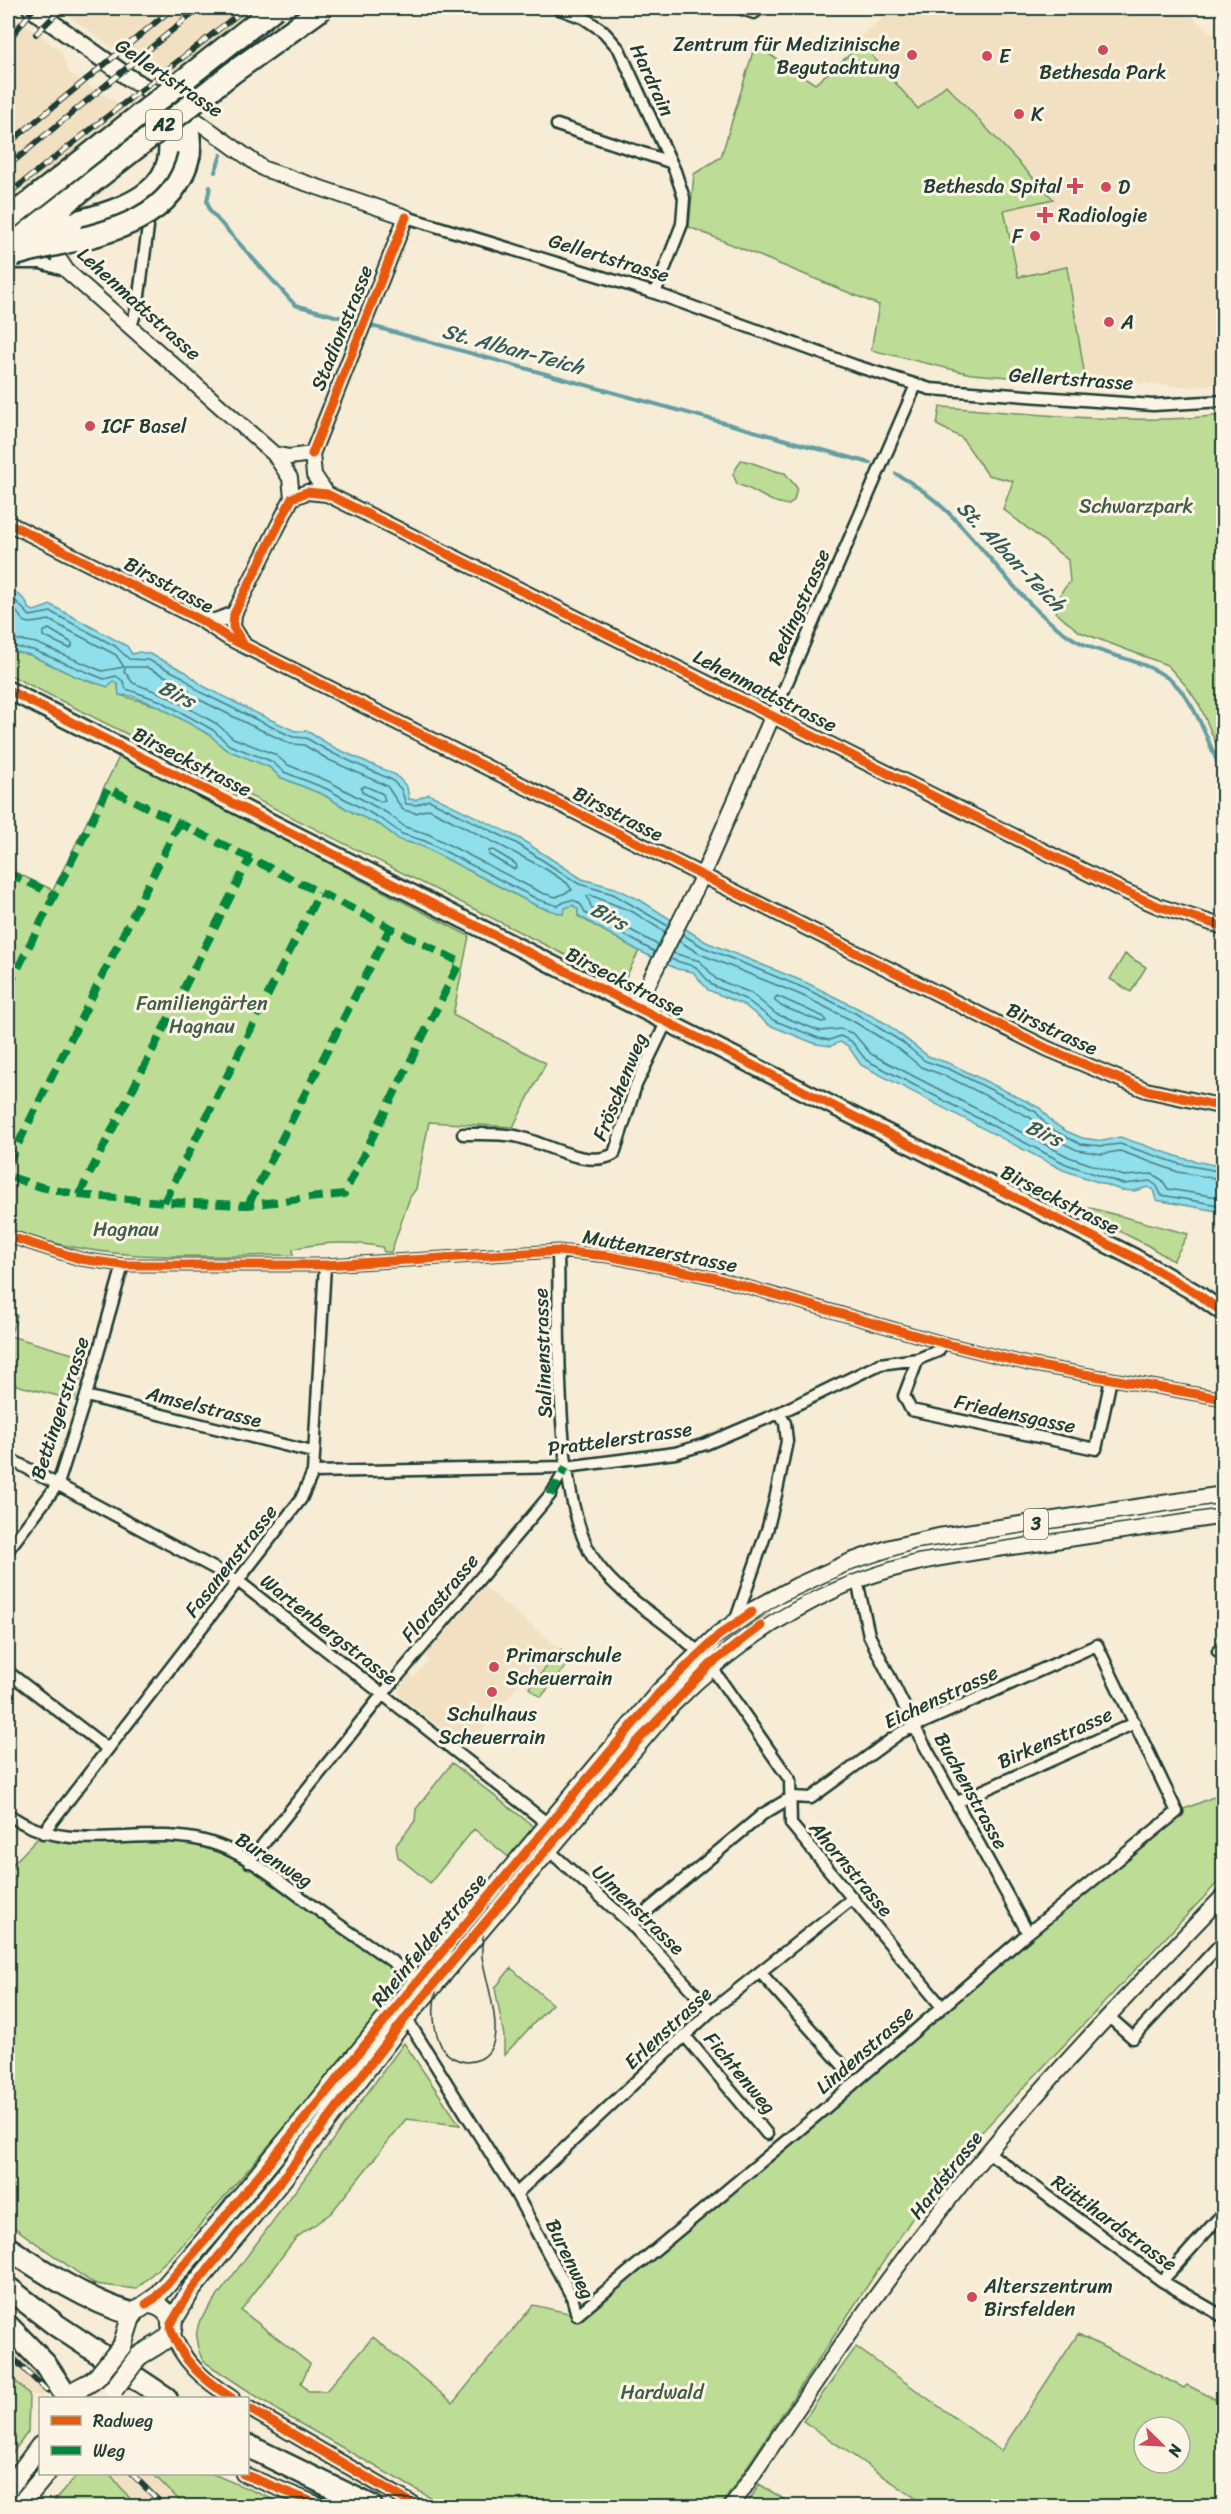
<svg xmlns="http://www.w3.org/2000/svg" width="1231" height="2514" font-family="Sriracha,sans-serif">
	<rect width="100%" height="100%" fill="#f7ecd5"/>
	<filter id="ink" filterUnits="userSpaceOnUse"><feTurbulence type="fractalNoise" baseFrequency=".0167" numOctaves="2"/><feDisplacementMap in="SourceGraphic" scale="12" xChannelSelector="R" yChannelSelector="G"/><feConvolveMatrix kernelMatrix="1 2 1 2 8 2 1 2 1" color-interpolation-filters="sRGB"/></filter>
	<g filter="url(#ink)">
		<path fill="#f1e1c2" d="M58,8h203l-100,76z
			M896,8h286l41,35v339l-27,5 -225,-15 -76,-81 -36,-228 -14,-15z
			M8,13l53,38 8,22 60,37 -121,95z
			M484,1586l88,73 -31,38 -20,-16 -50,65 -26,-20 -3,3 -42,-33 -2,-5 11,-17 5,4 15,-18 -4,-4z
			M8,2338l44,48 -10,10 -13,-2 -21,-20z
			M110,2474h43l32,32h-49z"/>
		<path fill="#bddd96" stroke="#6e8d65" stroke-width="1.5" fill-rule="evenodd" d="M862,44l56,65 28,-24 107,114 -49,11 14,67 49,-10 19,116 -115,-9 -100,-24 8,-45 -190,-78 5,-53 27,-17 34,-112 60,39z
			M940,407c94,6 190,19 283,8v345l-23,-54 -13,-19 -20,-22 -87,-33 -24,-19 6,-22 8,-9 -2,-22 -65,-51 10,-28 -25,-6 -26,-37 -25,-13z
			M741,460c16,3 29,11 44,13l12,15 -3,12 -5,5c-19,-1 -34,-16 -52,-21l-4,-10z
			M8,650l22,5 47,22 31,10 5,-6 5,3 1,11 39,11 52,29 15,14 44,18 11,10 44,18 28,17 28,13 20,15 22,6 115,60 26,8 2,-6 7,-3 6,4v7l61,35 -13,26 -21,-2 -597,-301z
			M120,755l349,181 -16,79 93,48 -33,64 -84,-5 -13,67 -6,8 -19,55h-7l-2,-5c-30,-6 -59,-5 -89,2v6c-96,1 -193,9 -285,-26v-360l45,21z
			M1125,954l21,13 -15,25 -21,-13z
			M1053,1198l135,36 -15,27 -26,-16z
			M8,1313l9,3 -7,20 77,22 -13,42 -66,-17z
			M561,1649l11,10 -31,38 -12,-9z
			M452,1763l85,66 -26,30 -37,-30 -44,54 -32,-26 -2,-12 19,-24 1,-12z
			M1223,1793v84l-282,298 -220,331h-276l-160,-91 -82,-54c-7,-15 -9,-25 -3,-41l204,-277 56,82 -54,-6 -75,94 -35,25 -55,72 69,54 -9,19 7,8h18l47,-54 80,66 80,-98 44,10 600,-503z
			M43,1833l134,4 66,21 171,120 -235,271 -43,40 -42,-5 -86,-61v-354z
			M511,1968l41,36 -48,51v-19l-9,-48z
			M1078,2334l106,54 3,-3 36,18v103h-296l-124,-85 53,-74 145,104zM1144,2427h36v36h-36z
			M8,2374l21,20 -1,38 -20,27z
			M78,2474h32l26,32h-86z
			M153,2474h60l76,32h-104z
			M759,2484l36,22h-49z"/>
		<path fill="#8fdfed" stroke="#629ea3" stroke-width="1.5" d="M8,586l18,15 2,7 6,3 17,-6 76,41 5,8 7,-2 11,2 36,18 17,14 51,26 41,19h12l28,17 61,27 11,12 2,12 6,1 14,-6 90,44 63,41 33,9 25,12 66,42 101,41 50,25 28,15 43,33 23,8 89,44 13,15 13,8 16,7 21,3 17,-4 62,21 41,9v45l-67,-12 -3,-10 -5,-3 -14,4 -13,-1 -58,-20 -202,-105 -13,-19 -8,-4 -9,4 -15,-2 -47,-19 -25,-20 -36,-15 -15,-18 -16,-3 -38,-18 -55,-32 -6,-4v-6l-5,-4 -8,3 -2,6 -26,-8 -115,-60 -22,-6 -20,-15 -28,-13 -28,-17 -44,-18 -11,-10 -44,-18 -15,-14 -52,-29 -26,-10 -13,-1 -1,-11 -5,-3 -5,6 -31,-10 -47,-22 -22,-5z"/>
		<g fill="none" stroke-linecap="round" stroke-linejoin="round">
			<path stroke="#4c7e7e" stroke-width="1.5" d="M8,593l22,23 21,-4 64,34 14,13 19,1 35,17 17,15 51,25 42,20 13,1 26,15 60,27 9,9 5,15 10,1 13,-5 87,43 63,41 34,10 55,32
				M8,602c20,19 8,25 41,18l67,35 8,12 -22,4 -66,-28 -28,-5
				M49,629l23,14v4l-3,1 -26,-12v-4z
				M8,646l25,4 71,29 12,-3 7,5 3,8 35,12 52,29 16,15 42,16 13,11 43,17 56,31 19,14 23,7 114,59 19,6c12,-9 22,-8 27,7l70,39
				M126,667h20l33,16 17,15 52,26 43,20 13,1 25,15 58,26 16,24 13,3 13,-4 115,59 23,15 5,7 -16,7 -14,-4 -114,-59 -23,-7 -18,-14 -57,-31 -42,-17 -14,-11 -41,-16 -16,-14 -52,-29 -32,-12 -9,-12z
				M365,786l18,8 2,7 -4,1 -19,-10 -1,-4z
				M493,850l23,14 1,4 -4,1 -24,-14v-4z
				M682,934l21,13 101,41 51,25 47,29 23,19 24,8 87,43 13,16 31,16 23,2 17,-2 60,20 44,8
				M679,941l21,13 101,41 50,25 47,28 23,19 25,9 85,42 15,17 31,15 25,4 18,-3 58,21 46,8
				M658,945l-66,-36 -5,-13 3,-1 43,17 32,20
				M673,953l27,8 16,18 35,14 25,21 44,17 21,-2 13,5 17,20 198,103 55,19 28,-2 10,6 6,9 56,9
				M670,959l26,8 16,18 35,15 26,20 45,18 12,2 10,-4 11,5 15,19 200,104 57,20 27,-3 7,5 4,9 63,11
				M777,996l47,21 2,4 -4,1 -41,-16 -7,-6z"/>
			<path stroke="#629ea3" stroke-width="4" d="M215,172l6,-17
				M210,187l-3,14 3,10 85,94 575,158
				M896,474c75,39 107,120 176,164 34,21 77,19 106,49 21,23 32,61 46,90"/>
			<defs>
				<path id="pedestrian" d="M550,1495l16,-28"/>
				<path id="minor" d="M557,8l27,10 19,13 16,18 56,122 9,27 -2,26 -27,69
					M739,8l15,5 7,-5
					M557,125l113,37
					M406,217l249,76 201,73 74,23 223,16 71,-4
					M8,263h33l26,8
					M131,327l7,-24 10,-76
					M773,715l143,-330
					M463,1134c16,0 35,-1 52,2 27,5 72,34 99,18l22,-69 30,-62
					M8,1236l72,23 43,6h202l233,-14 50,5 108,22 227,65 85,21 196,35
					M558,1251c2,77 -6,255 40,314 30,40 80,61 112,100l80,115 1,44 151,183
					M918,1359l-14,37 7,14 185,39 15,-70
					M86,1396l226,56
					M8,1458l230,123 310,243
					M313,1472l253,-5 109,-14 31,-9 73,-31 101,-49 38,-5 20,-8 5,-8
					M8,1550l50,-66 28,-88 37,-131
					M856,1576l13,59 46,93 113,205
					M734,1625l34,-98 8,-32 11,-54 -2,-18 -6,-10
					M1218,1651l6,-5
					M8,1672l100,77
					M957,1802l178,-79
					M8,1814c62,45 132,9 200,28 44,12 83,50 120,75 31,22 64,42 93,67
					M43,1833l258,-334 12,-27 12,-207
					M545,1847l86,77 80,87
					M249,1862l133,-167 168,-200
					M760,1972l85,96
					M403,2013l113,181 56,103 5,18 245,-204 206,-178 149,-121 -80,-167 -197,88 -89,65 -19,-1 -29,17 -132,110
					M1108,2016l25,22 91,-98
					M685,2036l82,98
					M988,2152l174,129 62,36
					M516,2194l195,-183 142,-113
					M1162,2281l62,-69"/>
				<path id="tertiary" d="M182,110l82,59 142,48 -94,237 2,21 13,19
					M53,238l6,21 8,12 207,183 16,24 2,20 -58,116 -1,13 10,16
					M274,454l15,3 23,-3
					M292,498l15,-6 20,2 797,397 34,15 66,21
					M8,523l193,97 26,17 821,412 98,41 78,17
					M201,620l14,1 19,-7
					M636,1008l63,-125 74,-168
					M171,2329c10,32 34,52 61,69
					M248,2408l168,98
					M243,2474l79,32
					M732,2506c80,-120 162,-242 255,-353 75,-90 156,-174 237,-258"/>
				<path id="secondary" d="M31,8l97,69 42,26
					M8,690l1127,568 61,35 28,20"/>
				<path id="primary" d="M171,2324l20,-34 92,-112 124,-162 265,-313c49,-50 103,-88 167,-117 61,-27 129,-35 195,-44 63,-9 126,-19 190,-28
					M122,2346l10,-32 23,-16 59,-68 182,-223 264,-315 59,-57 33,-23 46,-25 53,-24 40,-14 48,-11 285,-42
					M138,2357c12,-11 48,-19 29,-44 -5,-6 -13,-9 -21,-9
					M66,2398c8,-11 22,-11 32,-22
					M8,2489l32,-43
					M19,2506l27,-32"/>
				<path id="motorway" d="M176,106c12,16 15,30 13,49
					M71,223c58,-14 120,-35 92,-108
					M8,2248c39,26 78,52 124,66
					M8,2288l48,37 110,73
					M8,2326l37,38 22,33
					M248,2446l123,60"/>
			</defs>
			<use href="#pedestrian" stroke="#1f3d34" stroke-width="13"/>
			<use href="#minor" stroke="#1f3d34" stroke-width="15"/>
			<use href="#tertiary" stroke="#1f3d34" stroke-width="18"/>
			<use href="#secondary" stroke="#1f3d34" stroke-width="21"/>
			<use href="#primary" stroke="#1f3d34" stroke-width="22"/>
			<use href="#motorway" stroke="#1f3d34" stroke-width="26"/>
			<use href="#pedestrian" stroke="#fcf5e5" stroke-width="8"/>
			<use href="#minor" stroke="#fcf5e5" stroke-width="10"/>
			<use href="#tertiary" stroke="#fcf5e5" stroke-width="14"/>
			<use href="#secondary" stroke="#fcf5e5" stroke-width="16"/>
			<use href="#primary" stroke="#fcf5e5" stroke-width="18"/>
			<use href="#motorway" stroke="#fcf5e5" stroke-width="21"/>
			<path stroke="#1f3d34" stroke-width="1.5" d="M1224,1503l-308,46 -62,20 -77,36 -62,42 -52,49 -204,246c-20,29 -33,64 -20,99 3,9 10,16 19,19 7,3 15,2 22,-1 31,-15 5,-76 2,-103 -1,-16 2,-30 9,-44 27,-40 61,-76 92,-113 103,-125 171,-202 335,-245l306,-46"/>
			<defs>
				<path id="rail" d="M36,34l26,-26
					M8,41l26,-33
					M8,144l165,-136
					M8,166l191,-158
					M8,194l238,-186
					M8,2353l39,38
					M132,2474l32,32"/>
			</defs>
			<use href="#rail" stroke="#1f3d34" stroke-width="6"/>
			<use href="#rail" stroke="#fcf5e5" stroke-width="4" stroke-dasharray="11" stroke-linecap="butt"/>
			<defs>
				<path id="primary-bridge" d="M98,2376l24,-30
					M114,2389l24,-32"/>
				<path id="motorway-bridge" d="M8,219l267,-211
					M31,232l40,-9
					M8,248l224,-175 91,-65
					M14,255c64,-19 157,-21 175,-100"/>
			</defs>
			<use href="#primary-bridge" stroke="#1f3d34" stroke-width="22" stroke-linecap="butt"/>
			<use href="#motorway-bridge" stroke="#1f3d34" stroke-width="26" stroke-linecap="butt"/>
			<use href="#primary-bridge" stroke="#fcf5e5" stroke-width="18"/>
			<use href="#motorway-bridge" stroke="#fcf5e5" stroke-width="21"/>
			<path stroke="#00873e" stroke-width="8" stroke-dasharray="15 8" stroke-linecap="butt" d="M8,873l47,22
				M8,988l100,-200 352,174 -116,232 -96,11 -84,-3 -85,-7 -38,-8 -33,-11
				M8,1164l171,-341
				M79,1195l171,-337
				M164,1202l155,-309
				M248,1205l142,-277
				M550,1495l16,-28"/>
			<defs>
				<path id="cycleway" d="M312,454l94,-237
					M8,523l193,97 26,17 821,412 98,41 78,17
					M244,645l-11,-18 1,-13 58,-116 15,-6 20,2 797,397 34,15 66,21
					M8,690l1127,568 61,35 28,20
					M8,1236l72,23 43,6h202l233,-14 50,5 108,22 227,65 85,21 196,35
					M146,2304l9,-6 59,-68 182,-223 264,-315 59,-57 33,-23
					M171,2324l20,-34 92,-112 124,-162 229,-273 74,-78 51,-39
					M171,2329c10,32 34,52 61,69
					M248,2408l168,98
					M243,2474l79,32"/>
			</defs>
			<use href="#cycleway" stroke="#fcf5e5" stroke-width="13"/>
			<use href="#cycleway" stroke="#e8590c" stroke-width="9"/>
		</g>
	</g>
	<g fill="#d1495b" stroke="#fcf5e5" stroke-width="2">
		<circle cx="1103" cy="50" r="6"/>
		<circle cx="912" cy="55" r="6"/>
		<circle cx="987" cy="56" r="6"/>
		<circle cx="1019" cy="114" r="6"/>
		<path d="M1072 177h6v6h6v6h-6v6h-6v-6h-6v-6h6z"/>
		<circle cx="1106" cy="187" r="6"/>
		<path d="M1042 206h6v6h6v6h-6v6h-6v-6h-6v-6h6z"/>
		<circle cx="1035" cy="236" r="6"/>
		<circle cx="1109" cy="322" r="6"/>
		<circle cx="90" cy="426" r="6"/>
		<circle cx="494" cy="1667" r="6"/>
		<circle cx="492" cy="1692" r="6"/>
		<circle cx="972" cy="2297" r="6"/>
	</g>
	<g text-anchor="middle" dominant-baseline="central" stroke-width="6" stroke-linejoin="round" paint-order="stroke">
		<g fill="#fcf5e5" stroke="#617469" stroke-width="1.5">
			<rect x="146" y="110" width="36" height="30" rx="4.5"/>
			<rect x="1024" y="1509" width="24" height="30" rx="4.5"/>
		</g>
		<g font-size="18" font-weight="bold" fill="#1f3d34">
			<text x="164" y="125">A2</text>
			<text x="1036" y="1524">3</text>
		</g>
		<g font-size="20" fill="#1f3d34" stroke="#fcf5e5" text-anchor="start">
			<text x="900" y="44" text-anchor="end">Zentrum für Medizinische<tspan x="900" dy="23">Begutachtung</tspan></text>
			<text x="999" y="56">E</text>
			<text x="1103" y="72" text-anchor="middle">Bethesda Park</text>
			<text x="1031" y="114">K</text>
			<text x="1062" y="186" text-anchor="end">Bethesda Spital</text>
			<text x="1118" y="187">D</text>
			<text x="1058" y="215">Radiologie</text>
			<text x="1023" y="236" text-anchor="end">F</text>
			<text x="1121" y="322">A</text>
			<text x="102" y="426">ICF Basel</text>
			<text x="506" y="1655">Primarschule<tspan x="506" dy="23">Scheuerrain</tspan></text>
			<text x="492" y="1714" text-anchor="middle">Schulhaus<tspan x="492" dy="23">Scheuerrain</tspan></text>
			<text x="984" y="2286">Alterszentrum<tspan x="984" dy="23">Birsfelden</tspan></text>
		</g>
		<g font-size="20" fill="#1f3d34" stroke="#fcf5e5">
			<text transform="translate(169 78) rotate(34)">Gellertstrasse</text>
			<text transform="translate(652 80) rotate(65)">Hardrain</text>
			<text transform="translate(609 258) rotate(17)">Gellertstrasse</text>
			<text transform="translate(139 304) rotate(42)">Lehenmattstrasse</text>
			<text transform="translate(342 328) rotate(-68)">Stadionstrasse</text>
			<text transform="translate(1071 379) rotate(4)">Gellertstrasse</text>
			<text transform="translate(169 585) rotate(28)">Birsstrasse</text>
			<text transform="translate(799 607) rotate(-66)">Redingstrasse</text>
			<text transform="translate(765 691) rotate(27)">Lehenmattstrasse</text>
			<text transform="translate(192 762) rotate(27)">Birseckstrasse</text>
			<text transform="translate(618 814) rotate(27)">Birsstrasse</text>
			<text transform="translate(625 982) rotate(27)">Birseckstrasse</text>
			<text transform="translate(1052 1029) rotate(25)">Birsstrasse</text>
			<text transform="translate(620 1087) rotate(-68)">Fröschenweg</text>
			<text transform="translate(1060 1200) rotate(27)">Birseckstrasse</text>
			<text transform="translate(660 1251) rotate(11)">Muttenzerstrasse</text>
			<text transform="translate(543 1353) rotate(-92)">Salinenstrasse</text>
			<text transform="translate(204 1407) rotate(14)">Amselstrasse</text>
			<text transform="translate(60 1408) rotate(-72)">Bettingerstrasse</text>
			<text transform="translate(1015 1414) rotate(12)">Friedensgasse</text>
			<text transform="translate(620 1439) rotate(-8)">Prattelerstrasse</text>
			<text transform="translate(231 1561) rotate(-52)">Fasanenstrasse</text>
			<text transform="translate(440 1598) rotate(-50)">Florastrasse</text>
			<text transform="translate(329 1630) rotate(38)">Wartenbergstrasse</text>
			<text transform="translate(941 1697) rotate(-25)">Eichenstrasse</text>
			<text transform="translate(1055 1738) rotate(-24)">Birkenstrasse</text>
			<text transform="translate(971 1791) rotate(61)">Buchenstrasse</text>
			<text transform="translate(274 1860) rotate(32)">Burenweg</text>
			<text transform="translate(851 1869) rotate(50)">Ahornstrasse</text>
			<text transform="translate(638 1910) rotate(44)">Ulmenstrasse</text>
			<text transform="translate(429 1940) rotate(-50)">Rheinfelderstrasse</text>
			<text transform="translate(668 2028) rotate(-43)">Erlenstrasse</text>
			<text transform="translate(865 2050) rotate(-41)">Lindenstrasse</text>
			<text transform="translate(740 2073) rotate(50)">Fichtenweg</text>
			<text transform="translate(946 2175) rotate(-52)">Hardstrasse</text>
			<text transform="translate(1114 2223) rotate(36)">Rüttihardstrasse</text>
			<text transform="translate(570 2259) rotate(64)">Burenweg</text>
		</g>
		<g font-size="20" fill="#3f5d48" stroke="#fcf5e5">
			<text x="1136" y="506">Schwarzpark</text>
			<text x="202" y="1003">Familiengärten<tspan x="202" dy="23">Hagnau</tspan></text>
			<text x="126" y="1229">Hagnau</text>
			<text x="662" y="2392">Hardwald</text>
		</g>
		<g font-size="21" font-style="italic" fill="#355d59" stroke="#fcf5e5">
			<text transform="translate(513 349) rotate(15)">St. Alban-Teich</text>
			<text transform="translate(1011 556) rotate(46)">St. Alban-Teich</text>
			<text transform="translate(177 694) rotate(27)">Birs</text>
			<text transform="translate(609 916) rotate(28)">Birs</text>
			<text transform="translate(1044 1133) rotate(25)">Birs</text>
		</g>
	</g>
	<rect width="1231" height="2514" fill="none" stroke="#fcf5e5" stroke-width="30"/>
	<rect x="15" y="15" width="1201" height="2484" fill="none" stroke="#1f3d34" stroke-width="2" filter="url(#ink)"/>
	<rect x="39" y="2397" width="210" height="78" fill="#fcf5e5" stroke="#a4ab9e" stroke-width="1.5"/>
	<rect x="51" y="2416" width="30" height="9" fill="#e8590c" stroke="#a4ab9e" stroke-width="1.5"/>
	<text x="93" y="2427" font-size="18" fill="#1f3d34">Radweg</text>
	<rect x="51" y="2446" width="30" height="9" fill="#00873e" stroke="#a4ab9e" stroke-width="1.5"/>
	<text x="93" y="2457" font-size="18" fill="#1f3d34">Weg</text>
	<g transform="translate(1162 2445) rotate(114)"><circle r="28" fill="#fcf5e5" stroke="#a4ab9e" stroke-width="1.5"/>
	<path d="M0-4.5L10 22L0 15L-10 22Z" fill="#d1495b"/>
	<text y="-9" font-size="16" font-weight="bold" text-anchor="middle" fill="#1f3d34">N</text>
	</g>
</svg>
